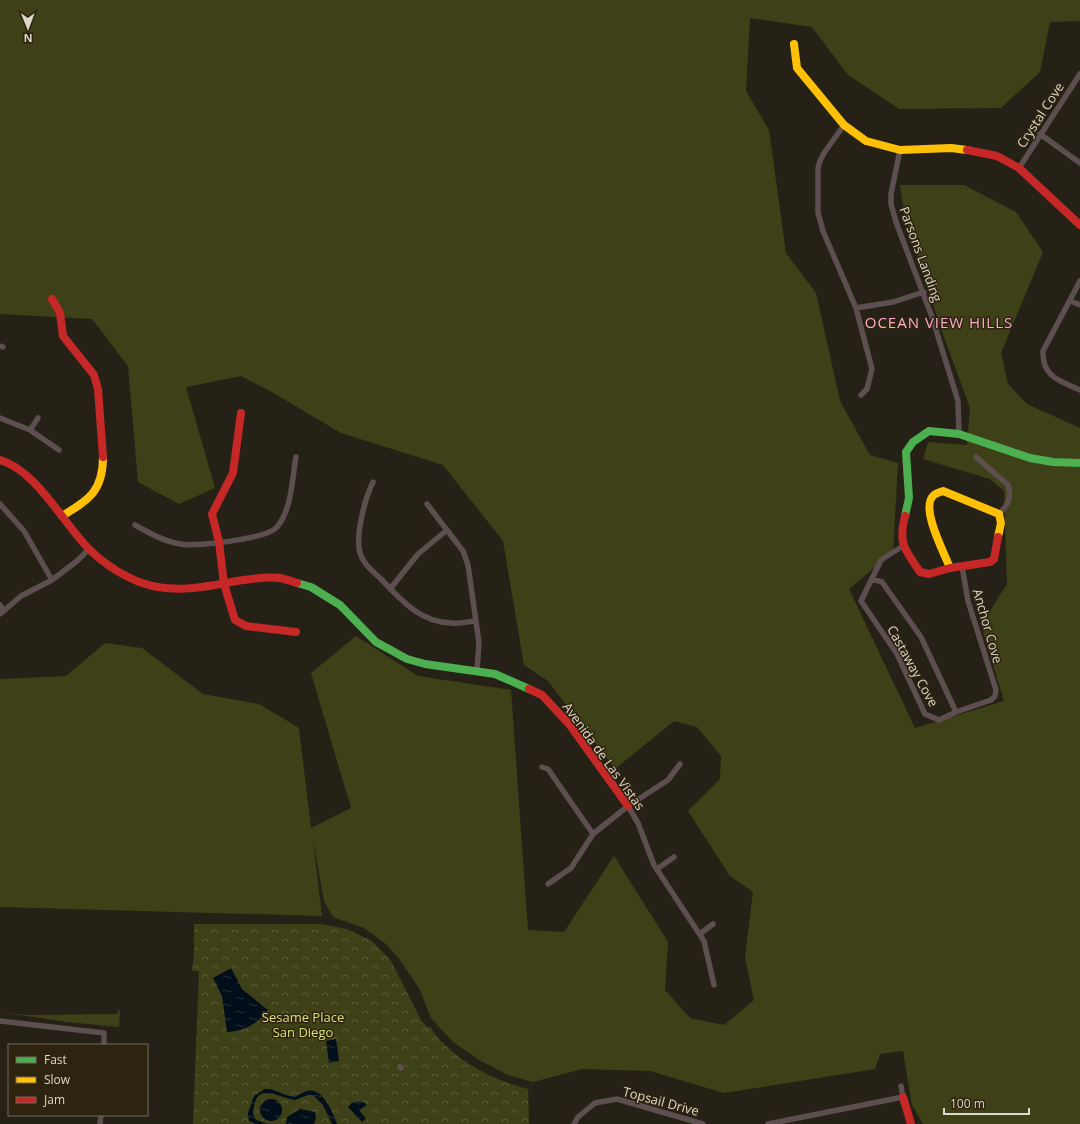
<svg xmlns="http://www.w3.org/2000/svg" width="1080" height="1124" font-family="'Open Sans',sans-serif">
	<defs>
		<pattern id="park-crowns" width="20" height="18" patternUnits="userSpaceOnUse"><rect width="20" height="18" fill="#3e4117"/><path d="M2 6a3 3 0 1 1 6 0M12 15a3 3 0 1 1 6 0" fill="none" stroke="#595c37"/></pattern>
		<pattern id="water-ripples" width="26" height="14" patternUnits="userSpaceOnUse"><rect width="26" height="14" fill="#030e1b"/><path d="M2 4q2-2 4 0t4 0M15 11q2-2 4 0t4 0" fill="none" stroke="#27303b"/></pattern>
	</defs>
	<rect width="100%" height="100%" fill="#262116"/>
	<path fill="#3e4117" d="M0,0h1080v21l-30,1 -10,50 -39,36 -102,1 -51,-34 -36,-48 -62,-9 -4,73 23,39 17,123 30,40 24,108 30,54 28,8 -5,89 -44,37 66,139 89,-27 -23,-76 26,-41 -3,-93 -14,-12 -67,-20 5,-17 39,3 3,-37 -30,-82 -36,-113 -4,-28h64l52,27 27,40 -42,101 7,31 19,20 53,24v696h-157l-11,-19 -9,-54 -23,3 -5,15 -151,24 -74,-22 -68,-2 -49,13 -25,-7 -29,-15 -26,-18 -22,-24 -11,-28 -20,-30 -14,-16 -22,-16 -31,-11 -9,-16 -11,-62 9,77 -322,-9v-228l66,-3 39,-33 37,5 61,46 56,10 40,24 12,100 40,-20 -40,-135 45,-37 62,40 93,14 17,240 36,2 50,-76 54,86 -3,48 25,28 34,7 30,-25 -9,-42 8,-66 -23,-16 -42,-65 32,-32 1,-23 -24,-29 -23,-6 -59,48 -67,-88 -24,-16 -21,-124 -60,-76 -102,-32 -71,-42 -29,-15 -55,11 29,101 -36,16 -41,-22 -10,-116 -36,-47 -92,-5z
		M119,1009l1,2 -1,16 -52,-5 -67,-10 27,3 90,-1z"/>
	<path fill="url(#park-crowns)" d="M194,924h127l26,5 25,12 19,20 30,59 6,7h3c21,32 62,53 98,62l1,35h-336l6,-153h-7l2,-16z"/>
	<path fill="url(#water-ripples)" d="M231,968l11,21 26,21c-10,14 -24,21 -41,22l-5,-36 -9,-18z
		M336,1039l3,22 -10,2 -3,-22z
		M265,1089c10,-1 18,7 27,7 6,1 10,-4 15,-5 16,-4 26,22 30,33h-5l-9,-19 -10,-10h-5l-13,5c-20,-3 -40,-20 -42,14l3,6 13,4h-13l-7,-3 -1,-8 6,-17z
		M260 1110a11 11 0 1 1 22 0a11 11 0 1 1-22 0Z
		M353,1102h10l4,3 -8,5 7,9 -4,3 -14,-15z
		M300,1109l15,3 1,6 -2,6h-28l1,-7z"/>
	<g fill="none" stroke-linecap="round" stroke-linejoin="round">
		<path stroke="#5d4e4f" stroke-width="5.5" d="M844,125l-20,28 -4,8 -2,7v45l5,18 33,77 16,61 -5,20 -6,6
			M1040,134l40,29
			M900,150l-9,44v10l5,18 36,95 26,84 1,33
			M1019,168l61,-94
			M1080,281l-37,70c-1,26 17,30 37,39
			M1071,301l9,4
			M856,308l37,-6 31,-10
			M0,346l3,1
			M0,418l30,12 29,20
			M30,430l8,-12
			M976,457l32,28c4,13 0,20 -9,29
			M373,482c-8,16 -18,54 -13,71 3,11 13,18 21,26 20,21 39,43 70,44 8,1 16,-1 24,-2
			M0,504l24,27 28,49
			M427,504l36,47 5,14 11,78 -2,27
			M135,525c14,8 28,16 45,19 16,3 87,-5 97,-17 15,-18 15,-48 19,-70
			M903,546l-22,14 -20,41 36,53 28,60 14,6 17,-8 35,-12 4,-4 1,-6 -28,-89 -6,-35
			M872,579l10,3 39,55 35,75
			M390,589l28,-35 29,-24
			M0,605l4,6
			M0,614l21,-18 31,-16 25,-19 12,-12
			M542,767l6,2 45,65
			M628,806l10,17 16,42 50,76 10,44
			M657,869l17,-12
			M548,884l23,-16 22,-34 35,-28 40,-26 12,-16
			M700,934l13,-10
			M0,1021l104,12v12
			M400,1067l1,1
			M100,1124l1,-9
			M574,1124l4,-7 17,-14 22,-4 86,25
			M768,1124l135,-27 -2,-11"/>
		<path stroke="#4caf50" stroke-width="8" d="M905,516l4,-18 -3,-46 7,-10 16,-11 30,3 71,24 23,4 27,1
			M297,583l14,4 29,18 36,37 31,17 18,5 70,10 34,15"/>
		<path stroke="#ffc107" stroke-width="8" d="M794,44l3,24 47,57 22,16 34,9 51,-2 16,2
			M62,516c27,-16 41,-25 41,-59
			M950,568c-5,-14 -31,-61 -16,-73 2,-2 7,-3 9,-4l56,23 2,9 -3,14"/>
		<path stroke="#c62828" stroke-width="8" d="M967,150l30,6 22,12 61,57
			M52,299l8,14 3,23 31,39 4,14 5,68
			M241,413l-8,60 -21,41 7,28 5,42 11,36 11,6 50,6
			M0,460c35,9 64,64 89,89 11,11 25,21 39,28 36,19 72,11 109,4 14,-2 29,-5 43,-3 5,1 11,3 17,5
			M905,516c-7,29 0,33 15,56l9,2 21,-6 40,-6 4,-3 4,-22
			M529,689l13,6 27,29 59,82
			M903,1097l8,27"/>
	</g>
	<g text-anchor="middle" dominant-baseline="central" stroke-width="3" stroke-linejoin="round" paint-order="stroke">
		<g font-size="13" fill="#ded7cb" stroke="#2d230f">
			<text transform="translate(1040 115) rotate(-57)">Crystal Cove</text>
			<text transform="translate(921 254) rotate(70)">Parsons Landing</text>
			<text transform="translate(988 626) rotate(74)">Anchor Cove</text>
			<text transform="translate(913 666) rotate(61)">Castaway Cove</text>
			<text transform="translate(604 756) rotate(54)">Avenida de Las Vistas</text>
			<text transform="translate(661 1101) rotate(15)">Topsail Drive</text>
		</g>
		<g font-size="13" fill="#d6e079" stroke="#2d230f">
			<text x="303" y="1017">Sesame Place<tspan x="303" dy="15">San Diego</tspan></text>
		</g>
		<g font-size="15" letter-spacing="1" fill="#fcacca" stroke="#2d230f">
			<text x="939" y="322">OCEAN VIEW HILLS</text>
		</g>
	</g>
	<rect x="8" y="1044" width="140" height="72" fill="#2d230f" stroke="#746b5a"/>
	<rect x="16" y="1057" width="20" height="6" fill="#4caf50" stroke="#746b5a"/>
	<text x="44" y="1064" font-size="12" fill="#ded7cb">Fast</text>
	<rect x="16" y="1077" width="20" height="6" fill="#ffc107" stroke="#746b5a"/>
	<text x="44" y="1084" font-size="12" fill="#ded7cb">Slow</text>
	<rect x="16" y="1097" width="20" height="6" fill="#c62828" stroke="#746b5a"/>
	<text x="44" y="1104" font-size="12" fill="#ded7cb">Jam</text>
	<g transform="translate(28 28) rotate(179)" stroke="#2d230f" stroke-width="3" paint-order="stroke">
	<path d="M0-3L7 15L0 10L-7 15Z" fill="#ded7cb"/>
	<text y="-6" font-size="11" font-weight="bold" text-anchor="middle" fill="#ded7cb">N</text>
	</g>
	<path d="M944 1108v6h85v-6" fill="none" stroke="#ded7cb" stroke-width="2"/>
	<text x="950" y="1108" font-size="12" fill="#ded7cb" stroke="#2d230f" stroke-width="3" paint-order="stroke">100 m</text>
</svg>
